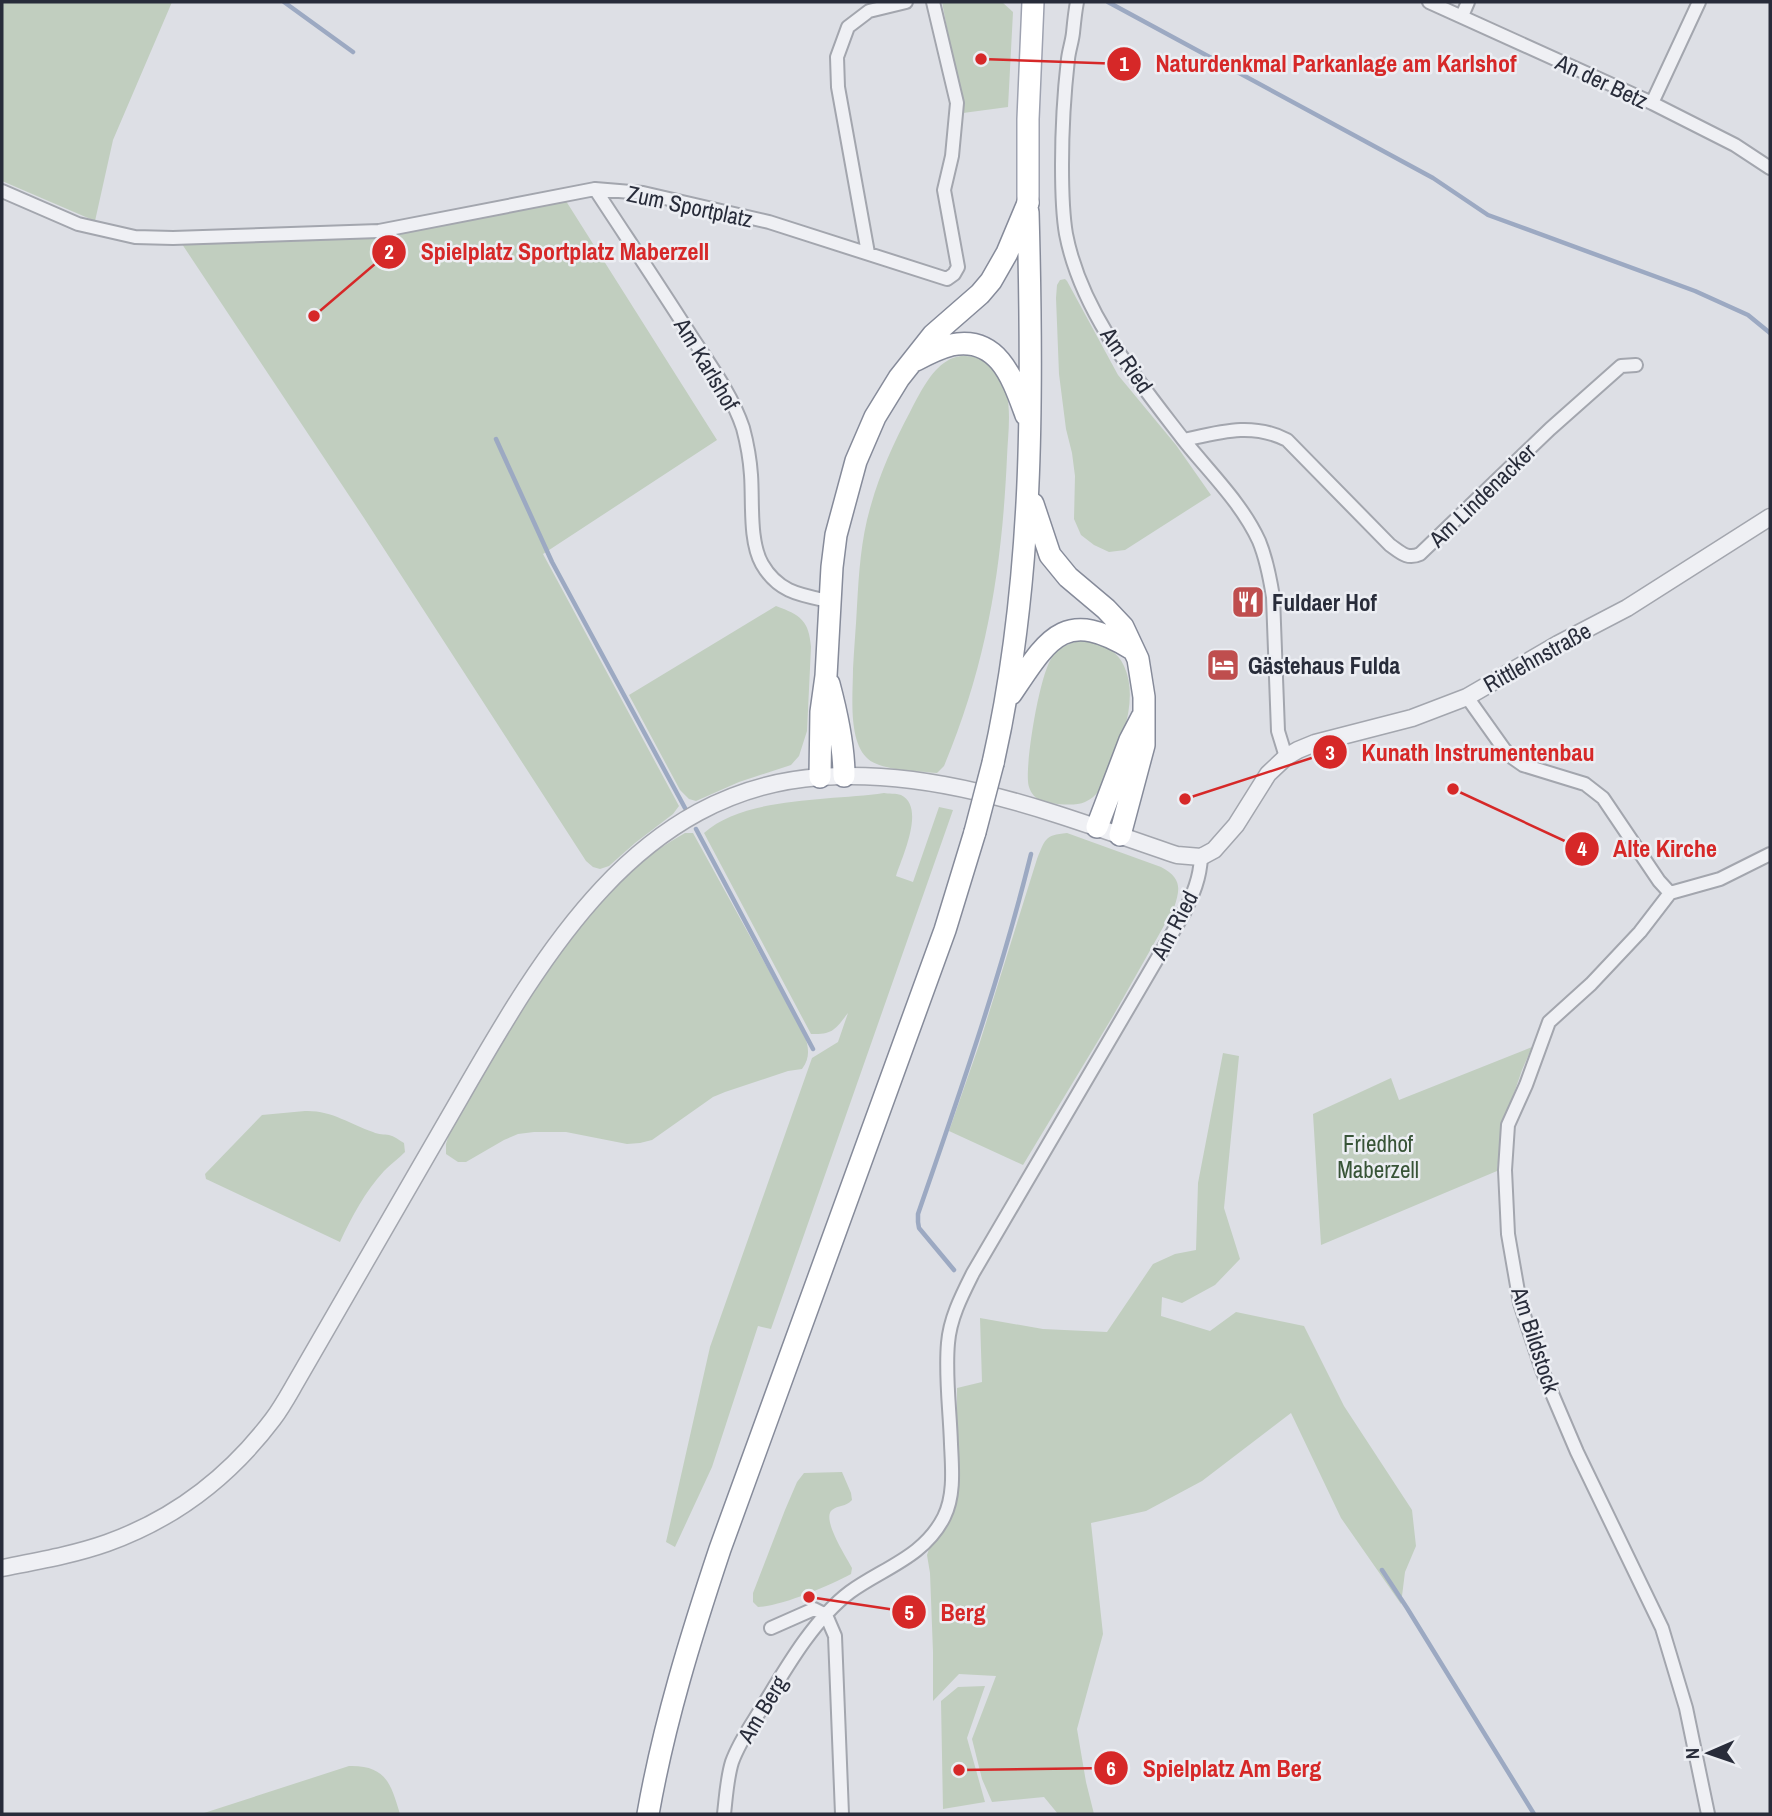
<svg xmlns="http://www.w3.org/2000/svg" width="1772" height="1816" font-family="'Archivo Narrow',sans-serif">
	<rect width="100%" height="100%" fill="#dddfe5"/>
	<path fill="#c1cebf" d="M2,2h170l-59,138 -18,81 -93,-40z
		M942,2h60l11,10 -5,95 -45,6z
		M566,201l151,239 -174,114 136,252 -6,8 -38,29 -26,23 -9,3 -7,-2 -7,-6 -222,-343 -182,-274 205,-7z
		M1065,279l2,2 51,94 58,70 35,50 -86,55 -16,2 -15,-7 -13,-10 -7,-16 1,-43 -3,-23 -6,-24 -7,-55 -3,-76 1,-13 3,-5z
		M961,356c13,0 25,2 34,13 20,22 13,61 12,88 -5,111 -20,206 -63,309l-7,7c-18,-2 -59,-2 -71,-16 -18,-19 -13,-63 -13,-88 1,-21 3,-42 4,-63 2,-34 4,-68 14,-101 9,-32 23,-63 39,-93 9,-17 20,-41 37,-51 4,-3 9,-4 14,-5z
		M776,606c25,9 33,15 35,41l-4,84 -8,25 -8,9 -52,17 -43,19 -7,-2 -9,-9 -51,-95z
		M1091,640c14,5 27,12 33,26 14,30 0,69 -12,98 -6,15 -11,31 -27,38 -11,5 -37,2 -47,-3 -6,-3 -10,-12 -10,-18 -2,-22 12,-110 25,-125 10,-13 24,-15 38,-16z
		M884,793c4,1 12,0 17,2 25,12 1,62 -5,81l17,6 26,-75 14,3 -182,519 -13,-3 -46,141 -37,80 -9,-5 44,-195 102,-289 26,-16 10,-29c-12,15 -14,22 -37,21l-107,-201c41,-37 127,-32 180,-40z
		M685,833h8l112,203c4,13 5,22 -3,33l-14,2 -63,21 -12,5 -61,43 -12,3 -13,1 -61,-12h-32l-16,2 -14,6 -38,22h-8l-12,-8v-10l3,-10c52,-95 104,-197 187,-268 15,-13 32,-23 49,-33z
		M1067,833l94,34c20,11 20,20 13,41l-61,108 -90,149 -74,-34 30,-86 58,-186c8,-19 7,-24 30,-26z
		M1532,1047l-10,23 -20,58 -5,43 -176,74 -8,-131 78,-36 8,22z
		M1223,1053l16,3 -15,152 16,51 -25,26 -33,18 -20,-6 -1,19 49,15 26,-19 68,14 40,80 68,104 4,36 -11,26 -4,32 -60,-86 -50,-105 -89,68 -56,30 -55,12 12,111 -26,95 9,53 8,32h-36l-14,-17 -52,5 -10,-23 -10,-40 24,-63 -37,-2 -26,27v-49l-3,-79 -3,-18 30,-88v-79l25,-6 -2,-64 63,11 64,3 46,-68 22,-10 21,-4 2,-67z
		M305,1111c26,-1 45,13 68,21 6,3 11,2 16,3 5,1 10,5 15,8l1,9c-7,7 -14,12 -21,19 -19,21 -32,45 -44,71l-134,-63 -1,-5 57,-59z
		M842,1472l9,21 1,7c-6,7 -14,5 -20,10 -11,9 15,48 20,58l-1,6c-22,12 -69,32 -93,33l-5,-5v-9l32,-83 12,-28 7,-9z
		M985,1686l-18,52 18,64 -42,7 -2,-108 17,-14z
		M349,1766c37,-1 42,18 51,48h-199z"/>
	<g fill="none" stroke-linecap="round" stroke-linejoin="round">
		<path stroke="#9ca9c2" stroke-width="4.5" d="M284,2l69,50
			M1108,2l325,176 55,37 207,76 53,24 22,18
			M496,439l56,123 133,246
			M696,829l117,220
			M954,1270l-35,-42 -1,-6v-8c41,-119 83,-238 113,-360
			M1382,1570l25,38 127,206"/>
		<defs>
			<path id="minor" d="M1077,2c-2,10 -3,21 -4,31 -1,9 -4,17 -5,26 -4,35 -6,70 -6,106 0,23 0,46 4,69 15,78 70,144 117,205 26,33 58,63 76,102 7,17 11,37 14,56l5,134 8,26
				M1429,2l223,101 83,42 35,23
				M1462,16l6,-14
				M1652,103l47,-101
				M595,189c32,49 65,98 96,147 19,29 41,59 52,92 4,15 7,32 8,47 2,27 -2,66 11,89 16,28 38,31 67,37
				M2,191l76,33 57,13 38,1 206,-7 216,-42 48,4 126,29 178,57 7,-5 4,-7 -14,-77 8,-34 5,-53 -24,-101
				M868,253l-30,-166 -1,-30 11,-30 21,-16 37,-9
				M1184,440c36,-8 68,-18 103,0l103,105c10,7 17,15 30,9l130,-125 71,-63 15,-1
				M1467,697l37,52 9,9 10,7 62,19 18,14 56,83 11,12
				M1670,893l-30,39 -49,52 -42,38 -23,63 -18,40 -3,45 3,64 12,69 22,67 35,82 85,176 24,80 22,106
				M1670,893l50,-14 50,-25
				M771,1628l43,-19 12,6 9,21 7,178
				M724,1814c2,-17 3,-36 8,-52 7,-20 20,-38 31,-56 23,-38 51,-87 87,-114 33,-24 74,-35 94,-75 11,-22 8,-50 7,-73 -1,-34 -6,-68 -3,-101 2,-25 14,-48 25,-70l211,-360c9,-19 16,-34 17,-56"/>
			<path id="tertiary" d="M2,1568c35,-7 71,-13 105,-25 67,-24 123,-67 166,-124 9,-12 16,-25 23,-37 48,-84 97,-167 145,-251 88,-151 182,-340 379,-354 125,-9 241,39 357,78l24,2 13,-7 22,-25 32,-51 18,-17 12,-7 17,-7 97,-25 55,-21 91,-53 69,-36 143,-91"/>
			<path id="primary" d="M1028,203v-84l5,-117"/>
			<path id="trunk" d="M916,360c11,-6 23,-12 35,-15 48,-10 62,35 75,70
				M1033,504l17,51 18,22 38,32 17,18 15,32 6,38v48l-24,90
				M829,684c8,30 15,61 15,92
				M1011,694c37,-55 53,-87 121,-45
				M993,763c41,-181 40,-367 35,-551
				M820,777l1,-65 5,-36 6,-109 4,-32 20,-74 19,-44 24,-39 34,-43 47,-41 11,-13 16,-28 21,-50
				M1097,827l33,-87 12,-23
				M648,1814c16,-91 43,-178 72,-265l225,-619 30,-98"/>
		</defs>
		<use href="#minor" stroke="#a3a6ae" stroke-width="16"/>
		<use href="#tertiary" stroke="#a3a6ae" stroke-width="19"/>
		<use href="#primary" stroke="#9ea2b0" stroke-width="24"/>
		<use href="#trunk" stroke="#868b9a" stroke-width="24"/>
		<use href="#minor" stroke="#eff0f4" stroke-width="12"/>
		<use href="#tertiary" stroke="#eff0f4" stroke-width="16"/>
		<use href="#primary" stroke="#fff" stroke-width="21"/>
		<use href="#trunk" stroke="#fff" stroke-width="21"/>
		<defs>
			<path id="trunk-bridge" d="M975,832l18,-69"/>
		</defs>
		<use href="#trunk-bridge" stroke="#868b9a" stroke-width="24" stroke-linecap="butt"/>
		<use href="#trunk-bridge" stroke="#fff" stroke-width="21"/>
	</g>
	<defs>
		<symbol id="restaurant-square" viewBox="-11 -11 22 22"><rect x="-9" y="-9" width="18" height="18" rx="4" fill="#bf4e4e" stroke="#eceef3"/><path d="M-5-6h1v4h1v-4h1v4h1v-4h1v5L-1.5 .5V6h-2V.5L-5-1ZM5-6V6H3V1.5H1.5Q1.5-4 5-6Z" fill="#fff"/></symbol>
		<symbol id="hotel-square" viewBox="-11 -11 22 22"><rect x="-9" y="-9" width="18" height="18" rx="4" fill="#bf4e4e" stroke="#eceef3"/><path d="M-6-4.5h1.5V1H6V5H4.5V3h-9V5H-6ZM-4 0a1.8 1.8 0 1 1 3.6 0ZM.5 0V-2.5h3Q6-2.5 6 0Z" fill="#fff"/></symbol>
	</defs>
	<g fill-rule="evenodd">
		<use href="#restaurant-square" x="1229" y="583" width="38" height="38"/>
		<use href="#hotel-square" x="1204" y="646" width="38" height="38"/>
	</g>
	<g text-anchor="middle" dominant-baseline="central" stroke-width="5" stroke-linejoin="round" paint-order="stroke">
		<g font-size="23" fill="#282c3a" stroke="#eceef3">
			<text transform="translate(1602 81) rotate(25)">An der Betz</text>
			<text transform="translate(690 206) rotate(12)">Zum Sportplatz</text>
			<text transform="translate(1127 360) rotate(56)">Am Ried</text>
			<text transform="translate(707 364) rotate(59)">Am Karlshof</text>
			<text transform="translate(1482 495) rotate(-44)">Am Lindenacker</text>
			<text transform="translate(1537 657) rotate(-29)">Rittlehnstraße</text>
			<text transform="translate(1174 925) rotate(-62)">Am Ried</text>
			<text transform="translate(1536 1340) rotate(72)">Am Bildstock</text>
			<text transform="translate(762 1709) rotate(-59)">Am Berg</text>
		</g>
		<g font-size="23" font-weight="bold" fill="#282c3a" stroke="#eceef3" text-anchor="start">
			<text x="1272" y="602">Fuldaer Hof</text>
			<text x="1248" y="665">Gästehaus Fulda</text>
		</g>
		<g font-size="23" fill="#385437" stroke="#eceef3">
			<text x="1378" y="1143">Friedhof<tspan x="1378" dy="26">Maberzell</tspan></text>
		</g>
	</g>
	<path fill="none" stroke="#d62828" stroke-width="2.5" d="M981 59L1124 64M314 316L389 252M1185 799L1330 752M1453 789L1582 849M809 1597L909 1612M959 1770L1111 1768"/>
	<g fill="#d62828" stroke="#eceef3" stroke-width="2.5">
		<circle cx="981" cy="59" r="7"/>
		<circle cx="314" cy="316" r="7"/>
		<circle cx="1185" cy="799" r="7"/>
		<circle cx="1453" cy="789" r="7"/>
		<circle cx="809" cy="1597" r="7"/>
		<circle cx="959" cy="1770" r="7"/>
		<circle cx="1124" cy="64" r="18"/>
		<circle cx="389" cy="252" r="18"/>
		<circle cx="1330" cy="752" r="18"/>
		<circle cx="1582" cy="849" r="18"/>
		<circle cx="909" cy="1612" r="18"/>
		<circle cx="1111" cy="1768" r="18"/>
	</g>
	<g font-size="21" text-anchor="middle" font-weight="bold" fill="#fff">
		<text x="1124" y="71">1</text>
		<text x="389" y="259">2</text>
		<text x="1330" y="760">3</text>
		<text x="1582" y="856">4</text>
		<text x="909" y="1620">5</text>
		<text x="1111" y="1776">6</text>
	</g>
	<g font-size="24" text-anchor="middle" font-weight="bold" fill="#d62828" stroke="#eceef3" stroke-width="5" stroke-linejoin="round" paint-order="stroke">
		<text x="1336" y="72">Naturdenkmal Parkanlage am Karlshof</text>
		<text x="565" y="260">Spielplatz Sportplatz Maberzell</text>
		<text x="1478" y="761">Kunath Instrumentenbau</text>
		<text x="1665" y="857">Alte Kirche</text>
		<text x="963" y="1621">Berg</text>
		<text x="1232" y="1777">Spielplatz Am Berg</text>
	</g>
	<rect width="1772" height="1816" fill="none" stroke="#282c3a" stroke-width="7"/>
	<g transform="translate(1709 1753) rotate(268)" stroke="#eceef3" stroke-width="5" paint-order="stroke">
	<path d="M0-5L12 26L0 18L-12 26Z" fill="#282c3a"/>
	<text y="-10" font-size="19" font-weight="bold" text-anchor="middle" fill="#282c3a">N</text>
	</g>
</svg>
